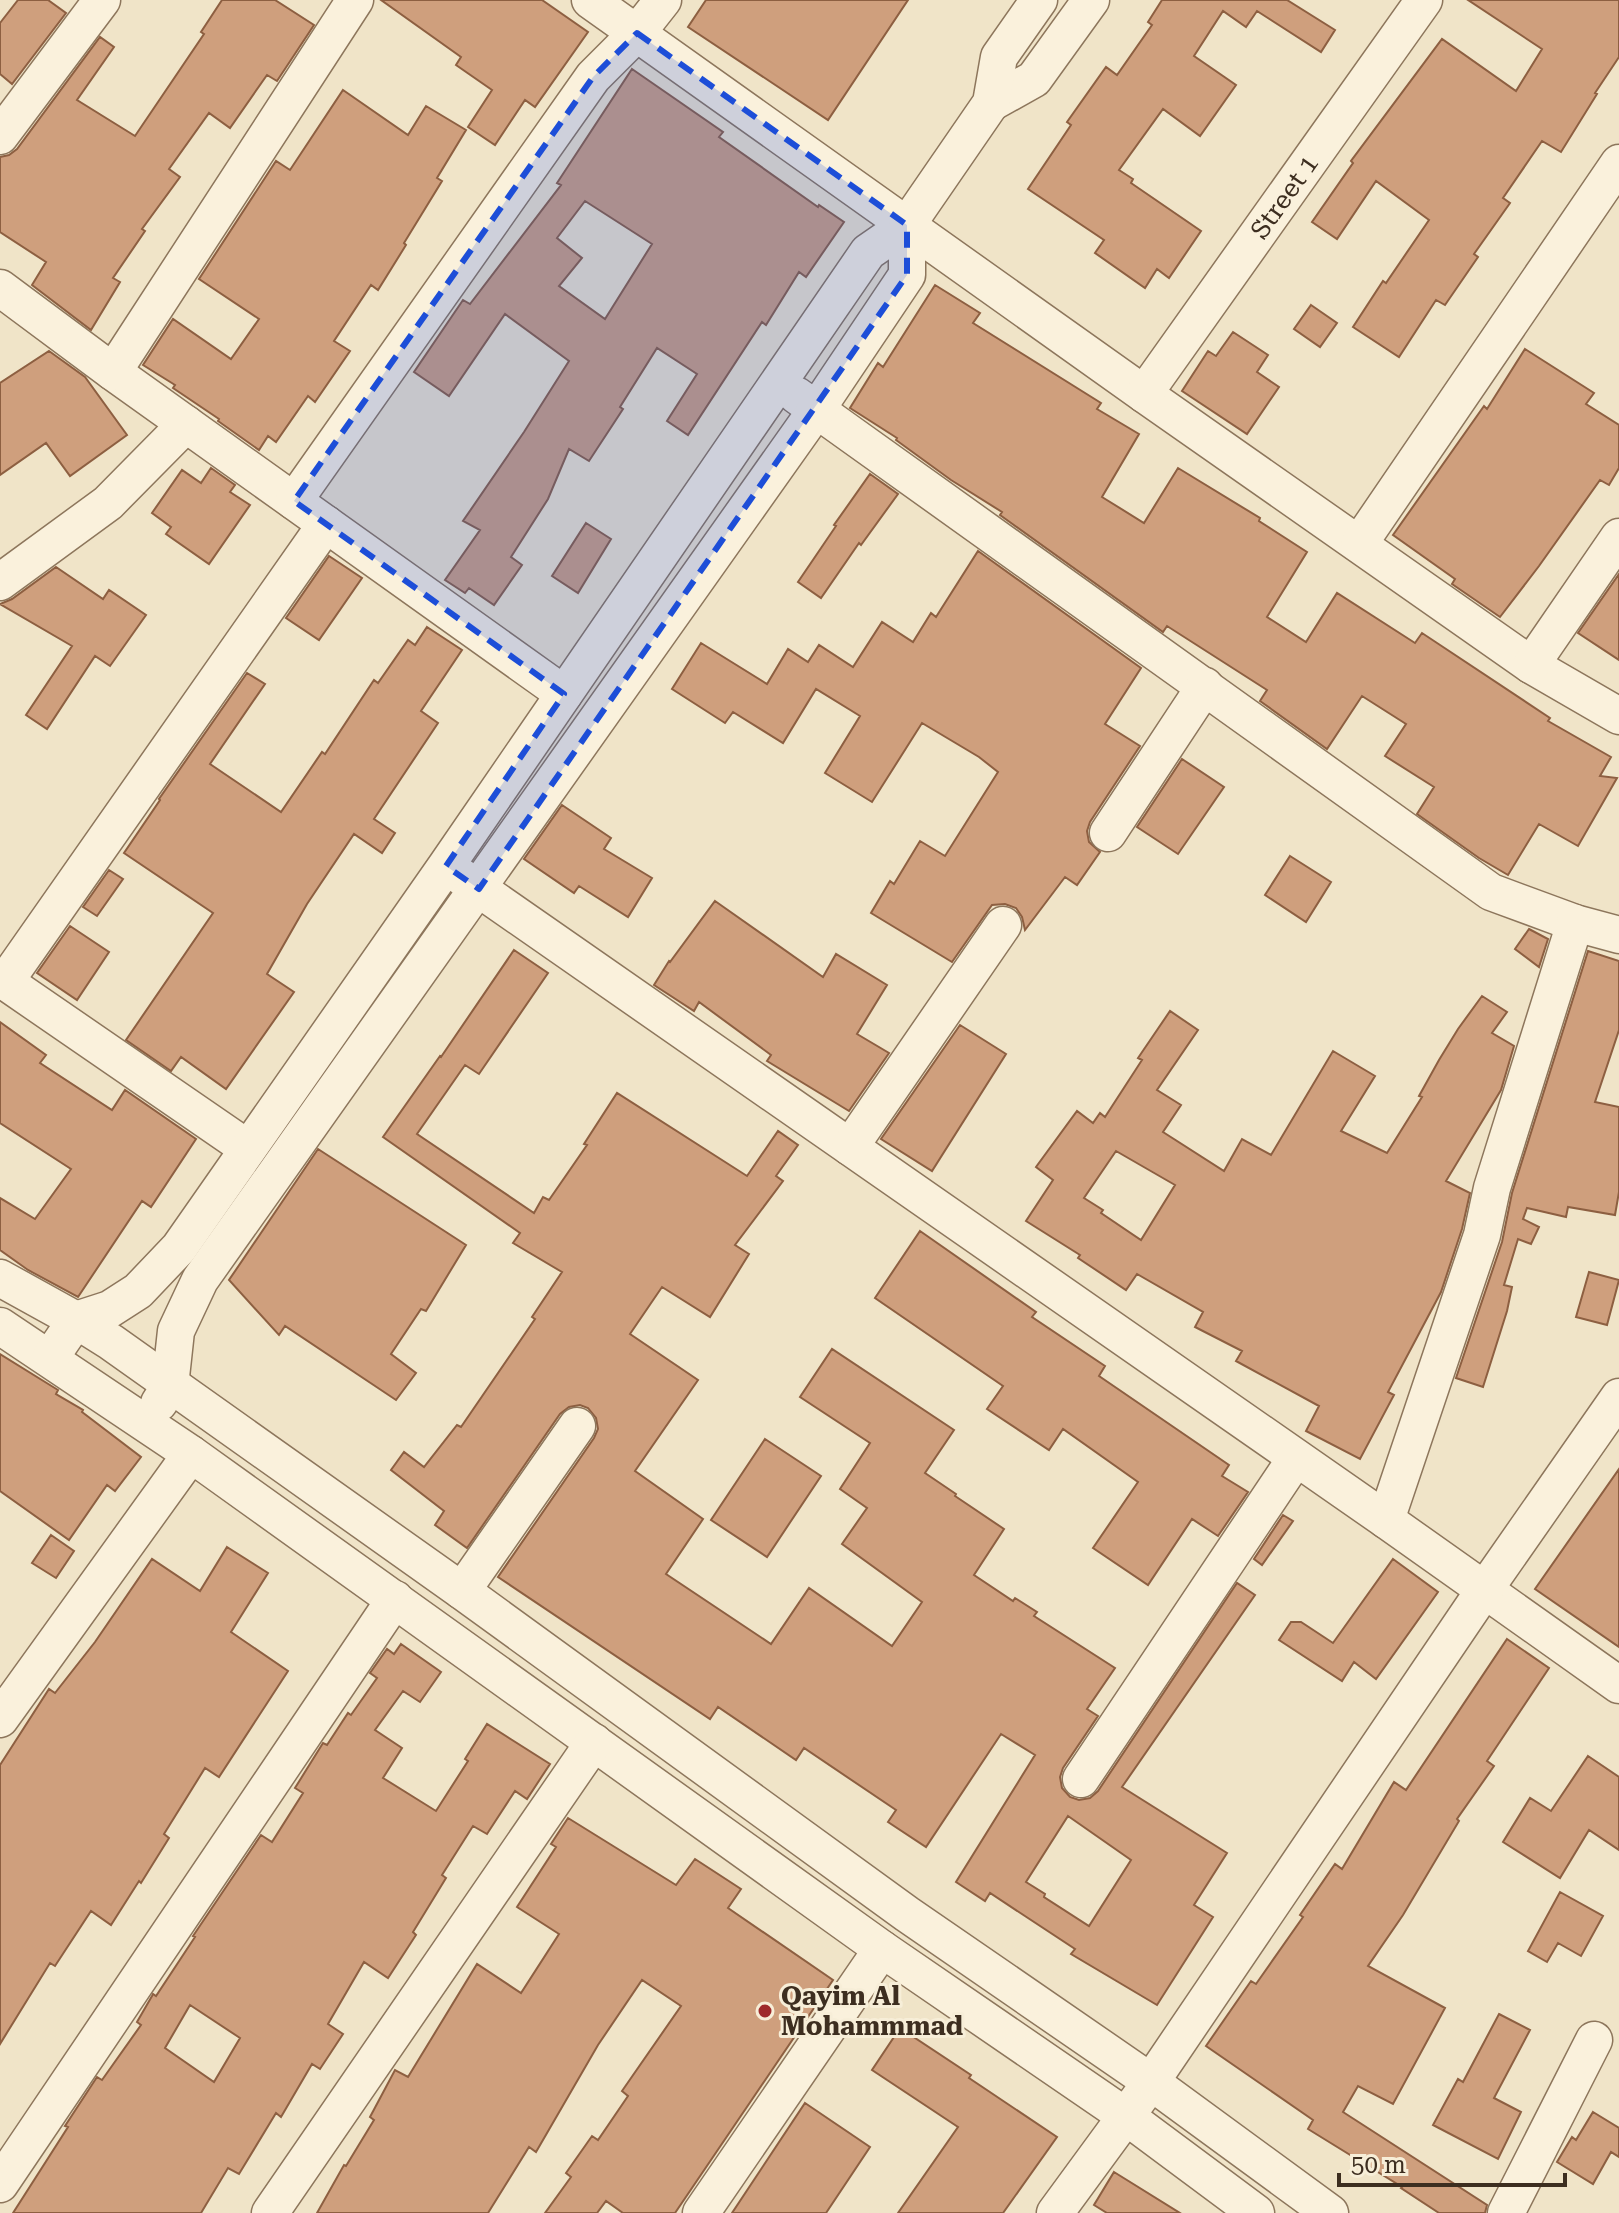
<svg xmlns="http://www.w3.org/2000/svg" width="1619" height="2213" font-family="'Roboto Serif',serif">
	<rect width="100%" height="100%" fill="#f0e4c8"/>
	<path fill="#cf9f7d" stroke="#8d5f41" stroke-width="2" fill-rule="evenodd" d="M18,0h30l18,13 -54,71 -12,-10v-51z
		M222,0h53l39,25 -37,56 -10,-6 -37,53 -21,-15 -40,56 11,8 -38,52 3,2 -32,47 7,4 -29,48 -59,-45 14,-23 -46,-30v-75l9,-2 8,-6 83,-112 14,10 -37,53 58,36 69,-102 -3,-2z
		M381,0h161l46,32 -53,75 -10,-7 -30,45 -27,-18 24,-37 -36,-25 5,-8z
		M706,0h202l-80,120 -140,-93z
		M1162,0h125l48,30 -14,22 -64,-41 -11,16 -23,-16 -29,45 42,29 -36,51 -37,-27 -44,61 14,9 -2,4 70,48 -32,47 -12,-9 -12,19 -50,-35 9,-13 -76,-51 43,-64 -4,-3 39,-55 11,8 35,-50 -4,-3z
		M1468,0h151v57l-24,36 2,1 -36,58 -19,-11 -39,57 7,5 -36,51 4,3 -33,48 -9,-5 -37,57 -46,-30 30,-46 3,2 43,-63 -53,-39 -39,58 -25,-17 41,-59 -2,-2 91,-122 74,52 26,-42z
		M632,69l91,63 -4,5 99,70 1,-2 25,17 -38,55 -7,-5 -33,53 -4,-3 -74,113 -21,-14 30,-47 -40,-26 -37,59 3,2 -34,52 -20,-12 -21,50 -37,58 11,8 -28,40 -25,-17 -4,5 -20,-13 35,-50 -17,-9 61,-89 45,-71 -64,-47 -56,82 -35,-24 49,-72 7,4 91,-119 -4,-2zM585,201l67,43 -47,75 -46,-33 23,-28 -25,-20z
		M343,90l65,45 18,-29 40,24 -29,48 5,3 -38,62 2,2 -28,45 -7,-5 -37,56 16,10 -35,51 -7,-6 -32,46 -8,-6 -9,14 -41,-29 1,-2 -46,-31 2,-3 -32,-20 30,-46 58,40 28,-40 -60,-40 77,-118 14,9z
		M935,285l45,28 -7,10 128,80 -4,6 42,25 -37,63 42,26 34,-55 82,50 -1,3 48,31 -40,65 39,25 31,-49 78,50 7,-10 128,85 -2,3 63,36 -11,19 17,2 -39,68 -39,-22 -31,51 -29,-17 -62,-44 17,-27 -49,-31 21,-32 -44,-28 -35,53 -67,-48 7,-11 -100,-64 -4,6 -163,-117 2,-3 -51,-32 -55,-40 1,-2 -47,-30 28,-45 5,4z
		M1311,305l26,18 -17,24 -26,-18z
		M1233,332l35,23 -11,17 22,15 -32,47 -65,-43 26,-40 8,5z
		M1525,349l69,44 -8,11 33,21v43l-10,17 -9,-5 -61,86 -39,51 -48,-33 3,-5 -62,-44 91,-129 3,3z
		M49,351l36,26 42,58 -57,41 -24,-33 -46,32v-92z
		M211,468l24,17 -5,7 20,13 -41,59 -43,-30 5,-7 -19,-14 30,-43 19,13z
		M870,474l28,20 -37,51 -2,-2 -38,55 -23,-16 38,-56 -2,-1z
		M586,523l25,16 -33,54 -26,-17z
		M978,551l163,117 -36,56 35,22 -50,76 -3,9 2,11 11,10 -23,33 -12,-8 -40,53 -3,-13 -6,-9 -11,-4 -13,1 -40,57 -81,-49 19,-32 4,3 26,-43 25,15 53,-84 -19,-15 -57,-34 -50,79 -47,-29 35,-57 -44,-27 -33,54 -50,-31 -8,11 -53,-34 29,-46 66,41 21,-35 20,13 11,-17 34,22 29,-45 31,20 18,-29 5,4z
		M329,556l33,22 -43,62 -33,-22z
		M56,567l47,32 6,-9 37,25 -36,51 -15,-10 -48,73 -21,-14 46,-69 -72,-42 12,-5z
		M1619,574v86l-41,-27z
		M427,627l35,23 -41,61 17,12 -64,96 21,14 -13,20 -28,-19 -47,70 -40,70 27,18 -68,97 -45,-32 -10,14 -45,-31 87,-127 -89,-60 36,-53 -1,-1 88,-126 18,11 -55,80 71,48 41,-60 3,2 49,-74 4,3 30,-43 7,5z
		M1182,759l42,28 -46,67 -41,-27z
		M562,805l49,33 -7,11 48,29 -24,39 -49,-31 -5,7 -50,-34z
		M1290,856l41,26 -25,40 -41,-27z
		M109,870l14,9 -26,37 -14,-9z
		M715,901l108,76 13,-23 51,31 -30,49 32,19 -40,58 -82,-50 4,-6 -72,-53 -5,9 -40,-26 15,-24 1,1z
		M70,926l39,26 -32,48 -40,-27z
		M1529,929l19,10 -9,28 -24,-18z
		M514,950l34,23 -69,101 -14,-9 -48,69 117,79 9,-16 6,3 38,-55 -3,-1 33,-51 130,83 31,-45 20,14 -22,31 7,5 -48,64 14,9 -39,63 -48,-30 -32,47 68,46 -63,91 68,48 -37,55 105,70 38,-56 83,58 30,-44 -80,-58 25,-36 -27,-19 30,-46 -70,-46 32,-48 122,81 -29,43 31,21 -1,2 49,33 -30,46 39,26 2,-3 22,14 -3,4 81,52 -28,41 11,7 -35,52 -3,9 2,11 8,9 9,3 11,-2 8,-7 139,-208 18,12 -133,192 105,66 -33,52 19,12 -56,88 -86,-51 4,-5 -85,-56 -5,8 -29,-19 79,-127 -34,-21 -75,113 -38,-25 8,-12 -92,-62 -8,12 -78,-53 -8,12 -212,-142 96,-139 4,-9 -2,-11 -8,-10 -8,-3 -11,2 -9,7 -93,134 -32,-23 9,-14 -53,-41 13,-18 20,15 33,-42 4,2 74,-108 -3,-2 30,-45 -49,-29 7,-10 -137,-96 57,-81 1,1zM1068,1816l63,44 -42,66 -45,-29 1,-3 -19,-12z
		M1588,951l31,10v69l-24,72 24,5v85l-4,23 -47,-8 -2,10 -39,-9 -4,11 16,8 -8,17 -13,-5 -14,46 8,2 -5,24 -24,76 -27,-9 46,-136 10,-49z
		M1482,996l25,16 -15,21 22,13 -13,44 -55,91 24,12 -8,36 -21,63 -53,100 6,3 -34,64 -54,-28 13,-25 -83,-45 6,-10 -47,-24 8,-15 -66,-38 -11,16 -48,-32 2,-3 -54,-34 27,-41 -17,-13 41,-56 16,12 7,-10 5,4 37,-57 -4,-2 32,-47 28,19 -41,60 24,15 -18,27 61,39 18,-32 29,16 62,-104 42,25 -34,55 46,22 35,-56 -3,-1 20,-36 19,-31zM1116,1151l59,34 -34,55 -40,-27 2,-3 -19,-12z
		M0,1022l46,33 -6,8 72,47 13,-20 71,49 -45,68 -9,-6 -64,96 -50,-27 -28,-20v-52l35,21 36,-50 -71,-46z
		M960,1025l46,29 -74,117 -51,-32z
		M318,1149l148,96 -40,66 -5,-2 -30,45 25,19 -20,27 -111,-74 -6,9 -50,-55z
		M920,1231l116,81 -4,5 73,49 -6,10 130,89 -7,11 26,16 -30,44 -26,-17 -44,66 -55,-37 45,-66 -75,-53 -14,21 -62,-41 16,-23 -128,-88z
		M1589,1272l30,8 -12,45 -31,-8z
		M0,1354l58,36 -2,4 27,16 -1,2 59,45 -26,34 -8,-6 -38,55 -69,-49z
		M765,1439l56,37 -54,81 -56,-37z
		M1619,1469v178l-84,-58z
		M1283,1515l10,6 -31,44 -8,-6z
		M51,1535l23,16 -18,27 -24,-15z
		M227,1547l41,26 -37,59 57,39 -69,106 -14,-9 -41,66 5,4 -28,45 -2,-2 -28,44 -20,-14 -36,55 -5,-3 -50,81v-279l49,-76 6,4 40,-51 57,-83 48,32z
		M1393,1559l45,33 -62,87 -22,-17 -12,19 -63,-41 12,-18h10l32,21z
		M1507,1639l42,29 -62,93 7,5 -37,53 2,2 -56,94 -35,51 77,42 -52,96 -35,-18 -15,26 144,93 -2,8h-46l-38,-25 1,-1 -94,-58 5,-9 -107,-74 45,-65 5,3 47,-67 -3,-2 35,-51 7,5 52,-87 12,8z
		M401,1644l40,28 -21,30 -17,-11 -28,39 27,18 -19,30 53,33 32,-50 -3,-2 22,-35 63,40 -23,35 -12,-8 -28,43 -14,-8 -31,49 4,3 -33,54 3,3 -28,43 -24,-16 -36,62 15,10 -23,35 -8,-5 -31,53 -5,-4 -37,61 -11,-6 -27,45h-188l55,-86 -3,-1 32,-49 5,3 39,-55 -4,-3 15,-26 1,-2 3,2 39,-59 -2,-1 68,-101 11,7 31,-49 -8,-5 28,-45 4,2 21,-32 3,2 26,-37 -7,-5 17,-24 7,5zM190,2005l50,33 -26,44 -49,-34z
		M1588,1756l31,21v73l-30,-20 -29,48 -57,-36 27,-44 21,13z
		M568,1818l108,67 19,-26 46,30 -13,19 105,72 -158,233h-52l-17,-12 -9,12h-52l26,-36 -5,-4 26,-37 6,4 30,-44 -6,-5 59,-85 -39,-26 -44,65 -62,107 -7,-5 -41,66h-171l27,-48 2,1 28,-46 -4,-3 25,-47 13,7 69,-113 44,29 38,-59 -42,-27 39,-60 -5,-3z
		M1560,1892l43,24 -22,40 -23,-13 -11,19 -19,-11z
		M1499,2014l31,16 -36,68 27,14 -23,47 -65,-34 25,-46 5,3z
		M900,2028l71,47 -2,3 88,59 -54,76h-105l60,-86 -86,-57z
		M805,2103l65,44 -44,66h-94z
		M1593,2112l26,16v29l-8,-5 -18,32 -36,-22 15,-25 4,3z
		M1114,2172l66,41h-73l-13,-8z"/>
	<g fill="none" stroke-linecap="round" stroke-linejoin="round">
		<defs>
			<g id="minor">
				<path d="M590,0l554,394 387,271 88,51"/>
				<path d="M991,103l43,-24 57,-79"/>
				<path d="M0,136l102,-136"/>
				<path d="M0,288l113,84 451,322"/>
				<path d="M113,372l242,-372"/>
				<path id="s1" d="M1144,394l280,-394"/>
				<path d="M796,395l695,497 84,31 44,12"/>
				<path d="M294,501l299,-424 44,-44 26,-33"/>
				<path d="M1359,544l260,-381"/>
				<path d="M0,582l108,-79 78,-79"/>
				<path d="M1531,665l88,-128"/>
				<path d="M1108,833l97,-147"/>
				<path d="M459,875l927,645 233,165"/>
				<path d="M0,978l247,170"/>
				<path d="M5,982l321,-458"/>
				<path d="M850,1147l153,-222"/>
				<path d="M0,1278l76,42 35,22 351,249 445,323 244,168 179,131"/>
				<path d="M0,1326l191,128 691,495 245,168 129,96"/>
				<path d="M50,1358l26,-38 34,-11 28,-18 41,-43 267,-382 422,-614 39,-27 84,-122 8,-46 40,-57"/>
				<path d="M159,1403l11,-17 6,-55 24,-51 617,-871 90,-134v-50"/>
				<path d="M1386,1520l96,-285 10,-47 83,-265"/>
				<path d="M462,1591l115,-165"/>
				<path d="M0,1719l191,-265"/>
				<path d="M1081,1779l215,-321"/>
				<path d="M0,2184l395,-585"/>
				<path d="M270,2213l324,-471"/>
				<path d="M701,2213l181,-264"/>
				<path d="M1055,2213l96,-131 334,-493 134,-192"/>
				<path d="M1506,2213l88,-173"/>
			</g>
		</defs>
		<use href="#minor" stroke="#8d765c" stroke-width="39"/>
		<use href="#minor" stroke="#faf1dc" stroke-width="36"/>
	</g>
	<path fill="#1d4ed8" fill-opacity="0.2" stroke="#1d4ed8" stroke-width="6" stroke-dasharray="16 10" stroke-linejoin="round" d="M637,33l270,192v50l-428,614 -33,-23 118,-172 -270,-193 299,-424z"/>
	<circle fill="#9e2a2b" stroke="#f7eed8" stroke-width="3" cx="765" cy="2011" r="8"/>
	<g text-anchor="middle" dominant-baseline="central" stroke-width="6" stroke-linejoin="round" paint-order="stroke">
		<g font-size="26" fill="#3d2e20" stroke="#f7eed8">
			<text stroke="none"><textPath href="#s1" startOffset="242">Street 1</textPath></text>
		</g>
		<g font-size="26" font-weight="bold" fill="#3d2e20" stroke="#f7eed8" text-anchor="start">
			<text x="781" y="1996">Qayim Al<tspan x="781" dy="30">Mohammmad</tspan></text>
		</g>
	</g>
	<path d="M1339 2173v12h226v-12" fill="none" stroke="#3d2e20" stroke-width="4"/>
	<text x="1351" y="2173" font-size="24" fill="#3d2e20" stroke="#f7eed8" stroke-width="6" paint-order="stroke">50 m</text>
</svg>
